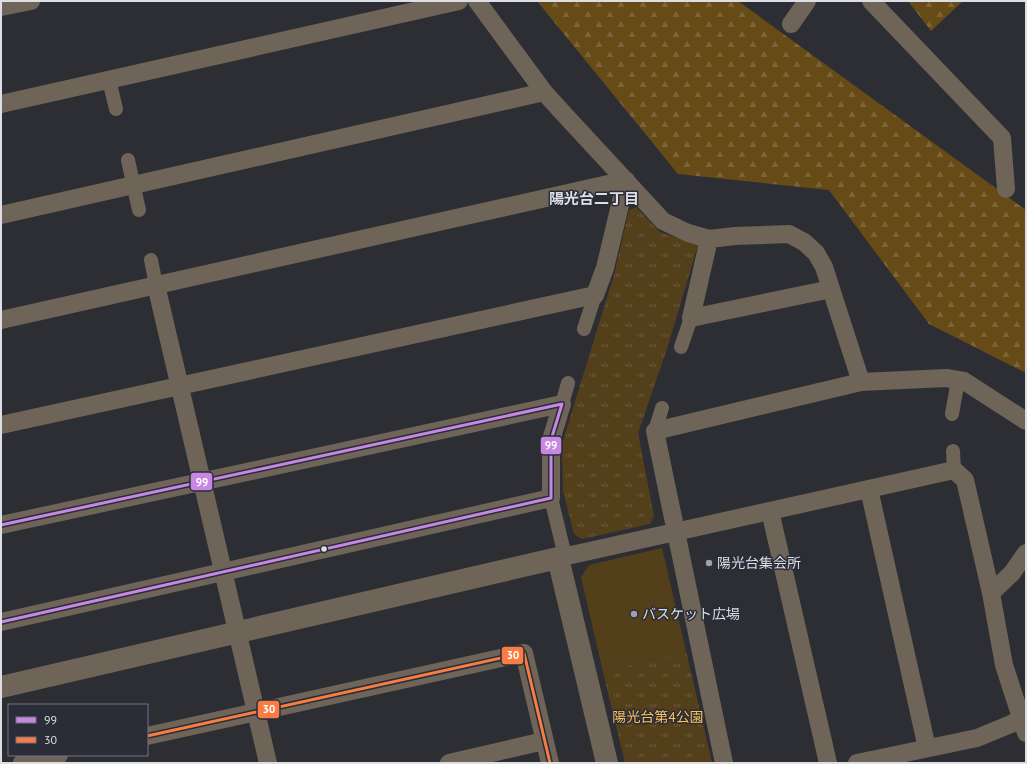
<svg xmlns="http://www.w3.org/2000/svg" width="1027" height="764" font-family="'PT Sans','Noto Sans JP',sans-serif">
	<defs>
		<pattern id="grass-tufts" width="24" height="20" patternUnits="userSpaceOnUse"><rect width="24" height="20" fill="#543f1b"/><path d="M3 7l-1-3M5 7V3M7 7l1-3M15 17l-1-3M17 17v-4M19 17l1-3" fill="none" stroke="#6c5a3c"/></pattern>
		<pattern id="forest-firs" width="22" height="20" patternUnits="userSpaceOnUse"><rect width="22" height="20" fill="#674b17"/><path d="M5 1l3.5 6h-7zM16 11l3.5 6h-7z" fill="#7c6439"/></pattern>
	</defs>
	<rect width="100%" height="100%" fill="#2d2e34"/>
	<path fill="url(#grass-tufts)" d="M636,207l24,25 38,13 -31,104 -29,84 16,83 -4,8 -68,15 -8,-5 -11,-43 -1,-47 52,-169 15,-65z
		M686,651l26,112h-87l-22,-91z"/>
	<path fill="url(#forest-firs)" d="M537,1h201l288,209v163l-97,-49 -100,-134 -151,-16z
		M908,1h55l-32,30z"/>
	<path fill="#543f1b" d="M662,548l24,103 -83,21 -22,-95 8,-12z"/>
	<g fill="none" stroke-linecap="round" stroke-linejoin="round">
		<path stroke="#6e6558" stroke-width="14" d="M109,80l7,29
			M128,160l11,50
			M151,260l5,25
			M584,329l11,-34
			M681,347l10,-29
			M562,404l6,-21
			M952,414l6,-34
			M655,431l7,-23
			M953,451l1,19
			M551,498l14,58"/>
		<path stroke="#6e6558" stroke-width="18" d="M477,1l67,91 19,21 100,108 25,12 21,6 26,-3 54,-2 15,8 12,11 8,14 37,115 85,-4 18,3 62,40
			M871,1l131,137 4,51
			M1,7l30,-6
			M791,24l16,-23
			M1,104l458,-103
			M1,215l543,-123
			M709,239l-18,79 140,-29
			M156,285l112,478
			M1,320l625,-140 -21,88 -10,27 -594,130
			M869,489l58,259
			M770,511l58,252
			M1,525l561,-121 -11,36v58l-550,124
			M558,558l396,-88 11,10 26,113 13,72 22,68
			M991,593l21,-20 14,-20
			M147,736l377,-83 26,110
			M22,763l37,-8
			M449,763l95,-22
			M724,763l-69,-332 206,-49
			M857,763l120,-25 34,-14 15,-8"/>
		<path stroke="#6e6558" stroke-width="22" d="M1,687l557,-129 49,205"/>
		<defs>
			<path id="bus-1" d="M1,525l561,-121 -11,36v58l-550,124"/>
			<path id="bus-2" d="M147,736l377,-83 26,110"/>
		</defs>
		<use href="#bus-1" stroke="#2a2c37" stroke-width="6"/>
		<use href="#bus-2" stroke="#2a2c37" stroke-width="6"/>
		<use href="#bus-1" stroke="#c787e3" stroke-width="3"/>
		<use href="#bus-2" stroke="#f77d43" stroke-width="3"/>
	</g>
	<circle fill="#dddee6" stroke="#2a2c37" stroke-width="1.5" cx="324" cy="549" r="3.5"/>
	<g fill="#9fa0a8" stroke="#2a2c37" stroke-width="1.5">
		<circle cx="709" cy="563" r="4"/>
		<circle cx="634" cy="614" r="4"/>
	</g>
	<g text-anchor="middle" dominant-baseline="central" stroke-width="3" stroke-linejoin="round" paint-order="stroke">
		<g font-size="14" fill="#dddee6" stroke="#2a2c37" text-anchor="start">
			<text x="717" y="563">陽光台集会所</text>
			<text x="642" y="614">バスケット広場</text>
		</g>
		<g font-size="14" fill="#fbc159" stroke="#2a2c37">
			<text x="658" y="717">陽光台第4公園</text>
		</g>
		<g font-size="15" font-weight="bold" fill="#dddee6" stroke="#2a2c37">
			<text x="594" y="198">陽光台二丁目</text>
		</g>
	</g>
	<g stroke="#2a2c37" stroke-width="1.5">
		<rect x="540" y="436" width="22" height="19" rx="4" fill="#c787e3"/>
		<rect x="190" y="472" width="23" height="19" rx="4" fill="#c787e3"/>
		<rect x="501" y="646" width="23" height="19" rx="4" fill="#f77d43"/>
		<rect x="257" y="700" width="23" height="19" rx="4" fill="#f77d43"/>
	</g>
	<g font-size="11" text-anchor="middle" font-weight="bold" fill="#fff">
		<text x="551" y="449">99</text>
		<text x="202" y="486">99</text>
		<text x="513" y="659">30</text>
		<text x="269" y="713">30</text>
	</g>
	<rect width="1027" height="764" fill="none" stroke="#dddee6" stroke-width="4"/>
	<rect x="8" y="704" width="140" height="52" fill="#2a2c37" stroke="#72737d"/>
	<rect x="16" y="717" width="20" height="6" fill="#c787e3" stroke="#72737d"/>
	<text x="44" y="724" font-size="12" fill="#dddee6">99</text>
	<rect x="16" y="737" width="20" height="6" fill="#f77d43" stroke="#72737d"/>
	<text x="44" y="744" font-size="12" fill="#dddee6">30</text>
</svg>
